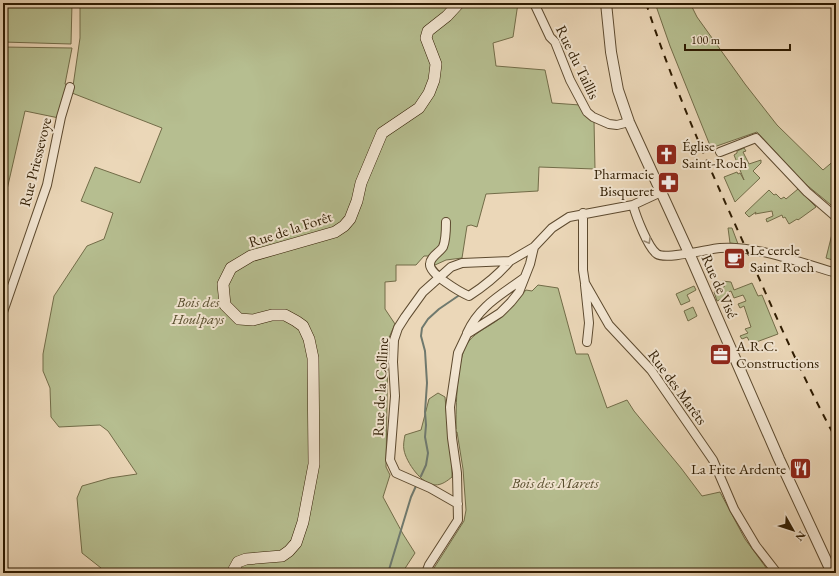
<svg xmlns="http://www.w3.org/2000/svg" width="839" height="576" font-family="'EB Garamond',serif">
	<rect width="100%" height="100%" fill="#ebd7b8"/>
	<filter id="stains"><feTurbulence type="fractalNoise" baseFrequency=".005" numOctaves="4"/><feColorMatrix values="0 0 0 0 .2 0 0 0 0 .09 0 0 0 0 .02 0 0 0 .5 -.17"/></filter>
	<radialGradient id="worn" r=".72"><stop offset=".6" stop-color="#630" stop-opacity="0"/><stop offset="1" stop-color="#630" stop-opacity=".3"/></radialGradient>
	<path fill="#b6be90" stroke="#726c48" d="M3,3h69l-1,41 -68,-2z
		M80,3h438l-5,34 -20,6 3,23 49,4 7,33 28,2 14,15 1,49 -56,-2 -1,24 -52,3 -9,33 -6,-2 -4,1 -5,32 -16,2 -11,5 -5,-9h-6l-8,9h-20v16l-11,1v27l10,15 -7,16 -2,127 4,8 -7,22 20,37 12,19 -13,20h-297l-4,-5 -19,-15 -5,-55 5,-12 28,-8 27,-4 -29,-43 -8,-6 -41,2 -8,-10 -1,-29 -7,-17v-17l11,-58 33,-50 17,-7 9,-26 -32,-12 14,-34 45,16 22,-55 -90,-35 8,-55z
		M655,3h35l7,14 48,67 32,41 46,45 13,-11v50l-33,-27 -46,-50 -46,16 -41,-102z
		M3,47l69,1 -7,36 2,1 -8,33 -34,-7 -22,96z
		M744,148l2,3 -3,1 6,12 12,-4v3l-8,8 7,7 -25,24 -11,-25 13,-5 1,2 2,-1 4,7 -10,-25 3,-2v-2z
		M798,189l18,18 -18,13 -1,-1 -8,5 -4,-7 -2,1 -1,-3 -15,7 -1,-3 7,-3 -1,-5 -17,3 1,-2 -7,5 -4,-4 24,-23 5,5 2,-1 5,5 3,-2 2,2z
		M728,228h4l6,16 -8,-1z
		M833,230l3,2v29l-10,-3z
		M722,281l9,1 3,8 18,-7 6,13 4,-1 16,39 -27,10 -4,-7 -5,2 -2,-3 8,-3 -3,-4 6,-2 -7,-21 -4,2 -2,-4 8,-3 -3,-6 -9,3 -3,-7 -5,2 2,4 -11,4 -3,-9 11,-6z
		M538,285l20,3 18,66h12l19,54 20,-8 7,11 47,57 21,28 18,-4 25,47 25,34h-338l2,-5 30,-47 2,-11 -3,-41 -6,-37 -9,2 4,26v17c-5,4 -10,8 -17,8 -13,0 -29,-23 -31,-35 -1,-4 0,-10 1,-15l16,-5 8,-31 9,-6 7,4 3,34 8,-2c0,-20 0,-73 13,-88 8,-10 20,-14 30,-22 10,-7 19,-20 27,-29l6,1z
		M694,286l2,4 -9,5 3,6 -9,4 -5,-11z
		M693,307l4,9 -9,5 -4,-10z"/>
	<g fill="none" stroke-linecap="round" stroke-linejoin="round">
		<path stroke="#6f796e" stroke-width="2" d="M421,476l5,-11 2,-12 -3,-16 1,-12 -1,-13 2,-29 -2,-32 -4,-15 1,-8 6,-9 11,-10 22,-15
			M388,573l23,-76 5,-11"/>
		<defs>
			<path id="minor" d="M534,3l16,34 5,5 15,38 17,32 6,5 16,7 8,1 12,-3
				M720,152l36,-14 51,54 29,25
				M633,205c3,11 15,43 24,49 9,6 51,-5 63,-6 35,-3 82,15 116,25
				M583,213v57l2,13 24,42 42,45 62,90 21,49 22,37 21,27
				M446,222c0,8 0,18 -3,25 -3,5 -13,10 -13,17 -1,10 30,28 39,32 14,-9 30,-22 41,-35
				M585,285l4,38 -2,19
				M3,312l44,-127 14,-68 9,-30
				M467,333c12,-27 34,-38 57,-55
				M458,504l-28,-16 -34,-15 -6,-13 5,-64 -2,-34 1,-22 4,-12 7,-11 18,-25 28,-25 11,-4 48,-2 24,-14 18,-19 17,-11 64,-12 28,-13
				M426,573l3,-8 29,-45 -1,-47 -5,-35 -2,-31 8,-54 9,-19 33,-21 11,-11 8,-10 11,-28 4,-17"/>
			<path id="tertiary" d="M606,3l5,49 7,38 11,32 60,131 90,206 53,114"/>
			<path id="secondary" d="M232,573l6,-11 8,-3 36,-3 7,-5 7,-8 7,-21 11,-58 -1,-106 -4,-19 -6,-13 -7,-5 -11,-6h-13l-19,5 -14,-1 -14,-14 -2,-21 8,-16 20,-12 84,-24 9,-6 6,-7 7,-18 4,-18 21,-50 37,-25 10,-15 5,-13 2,-16 -10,-26 2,-7 19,-15 12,-13"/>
		</defs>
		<use href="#minor" stroke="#5d4a2f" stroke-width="10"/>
		<use href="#tertiary" stroke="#5d4a2f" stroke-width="12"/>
		<use href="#secondary" stroke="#2e1b01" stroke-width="12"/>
		<use href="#minor" stroke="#f2e5d1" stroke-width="8"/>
		<use href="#tertiary" stroke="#f2e5d1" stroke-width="10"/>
		<use href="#secondary" stroke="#f2e5d1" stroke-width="11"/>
		<path stroke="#2e1b01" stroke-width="2" stroke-dasharray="7 7" stroke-linecap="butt" d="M646,3c27,83 62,162 98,241 29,66 58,132 92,195"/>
	</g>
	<defs><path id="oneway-chevron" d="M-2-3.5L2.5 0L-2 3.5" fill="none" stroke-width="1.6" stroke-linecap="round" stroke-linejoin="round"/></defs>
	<use stroke="#9a8a73" href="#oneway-chevron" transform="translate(648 241) rotate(60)"/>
	<defs>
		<symbol id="church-square" viewBox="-11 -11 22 22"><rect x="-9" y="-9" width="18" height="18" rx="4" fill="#8f2418" stroke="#f2e5d1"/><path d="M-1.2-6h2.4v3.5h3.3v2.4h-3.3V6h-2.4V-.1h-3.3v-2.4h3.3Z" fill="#fff"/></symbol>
		<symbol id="pharmacy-square" viewBox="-11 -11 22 22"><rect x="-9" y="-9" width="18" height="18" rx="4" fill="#8f2418" stroke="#f2e5d1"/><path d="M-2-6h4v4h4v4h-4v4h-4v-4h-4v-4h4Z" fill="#fff"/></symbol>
		<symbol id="cafe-square" viewBox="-11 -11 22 22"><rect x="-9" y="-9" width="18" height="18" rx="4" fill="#8f2418" stroke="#f2e5d1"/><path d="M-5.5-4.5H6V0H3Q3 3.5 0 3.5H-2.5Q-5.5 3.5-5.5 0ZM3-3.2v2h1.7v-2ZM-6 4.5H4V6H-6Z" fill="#fff"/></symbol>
		<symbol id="office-square" viewBox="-11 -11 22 22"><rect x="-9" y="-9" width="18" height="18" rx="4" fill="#8f2418" stroke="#f2e5d1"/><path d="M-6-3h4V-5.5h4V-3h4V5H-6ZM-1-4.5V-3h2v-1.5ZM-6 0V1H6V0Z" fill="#fff"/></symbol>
		<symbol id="restaurant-square" viewBox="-11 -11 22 22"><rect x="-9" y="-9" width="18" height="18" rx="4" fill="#8f2418" stroke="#f2e5d1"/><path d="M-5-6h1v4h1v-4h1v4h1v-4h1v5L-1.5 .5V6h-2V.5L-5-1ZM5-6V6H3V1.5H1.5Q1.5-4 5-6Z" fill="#fff"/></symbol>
	</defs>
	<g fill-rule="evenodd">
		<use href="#church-square" x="654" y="142" width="25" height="25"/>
		<use href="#pharmacy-square" x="656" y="170" width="25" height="25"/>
		<use href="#cafe-square" x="722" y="246" width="25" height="25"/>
		<use href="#office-square" x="708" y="342" width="25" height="25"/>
		<use href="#restaurant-square" x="788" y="456" width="25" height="25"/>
	</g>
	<g text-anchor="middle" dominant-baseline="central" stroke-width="4" stroke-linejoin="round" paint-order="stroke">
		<g font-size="15" fill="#2e1b01" stroke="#f2e5d1">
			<text transform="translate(578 62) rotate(64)">Rue du Taillis</text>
			<text transform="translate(35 162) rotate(-76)">Rue Priessevoye</text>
			<text transform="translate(290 229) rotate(-18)">Rue de la Forêt</text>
			<text transform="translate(720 286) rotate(66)">Rue de Visé</text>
			<text transform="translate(380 387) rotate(-87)">Rue de la Colline</text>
			<text transform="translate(678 387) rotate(54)">Rue des Marêts</text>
		</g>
		<g font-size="15" fill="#2e1b01" stroke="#f2e5d1" text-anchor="start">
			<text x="682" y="145">Église<tspan x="682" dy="17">Saint-Roch</tspan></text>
			<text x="654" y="173" text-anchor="end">Pharmacie<tspan x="654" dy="17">Bisqueret</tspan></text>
			<text x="750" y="249">Le cercle<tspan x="750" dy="17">Saint Roch</tspan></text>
			<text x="736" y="345">A.R.C.<tspan x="736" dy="17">Constructions</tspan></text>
			<text x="786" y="468" text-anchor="end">La Frite Ardente</text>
		</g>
		<g font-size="15" font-style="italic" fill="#574c2c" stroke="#f2e5d1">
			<text x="198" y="301">Bois des<tspan x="198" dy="17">Houlpays</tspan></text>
			<text x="555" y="482">Bois des Marets</text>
		</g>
	</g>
	<rect width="839" height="576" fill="none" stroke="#ebd7b8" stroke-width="16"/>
	<rect x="4" y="4" width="831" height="568" fill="none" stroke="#2e1b01" stroke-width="2"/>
	<rect x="8" y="8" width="823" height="560" fill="none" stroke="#2e1b01"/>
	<g transform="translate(793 530) rotate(129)" stroke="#f2e5d1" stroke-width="3" paint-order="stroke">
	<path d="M0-3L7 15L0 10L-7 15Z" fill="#2e1b01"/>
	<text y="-6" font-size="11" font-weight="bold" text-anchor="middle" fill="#2e1b01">N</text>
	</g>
	<path d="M685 44v6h105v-6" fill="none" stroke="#2e1b01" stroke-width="2"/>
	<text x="691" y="44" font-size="12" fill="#2e1b01" stroke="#f2e5d1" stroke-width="3" paint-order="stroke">100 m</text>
	<rect width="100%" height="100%" filter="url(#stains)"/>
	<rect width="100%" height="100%" fill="url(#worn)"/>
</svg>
